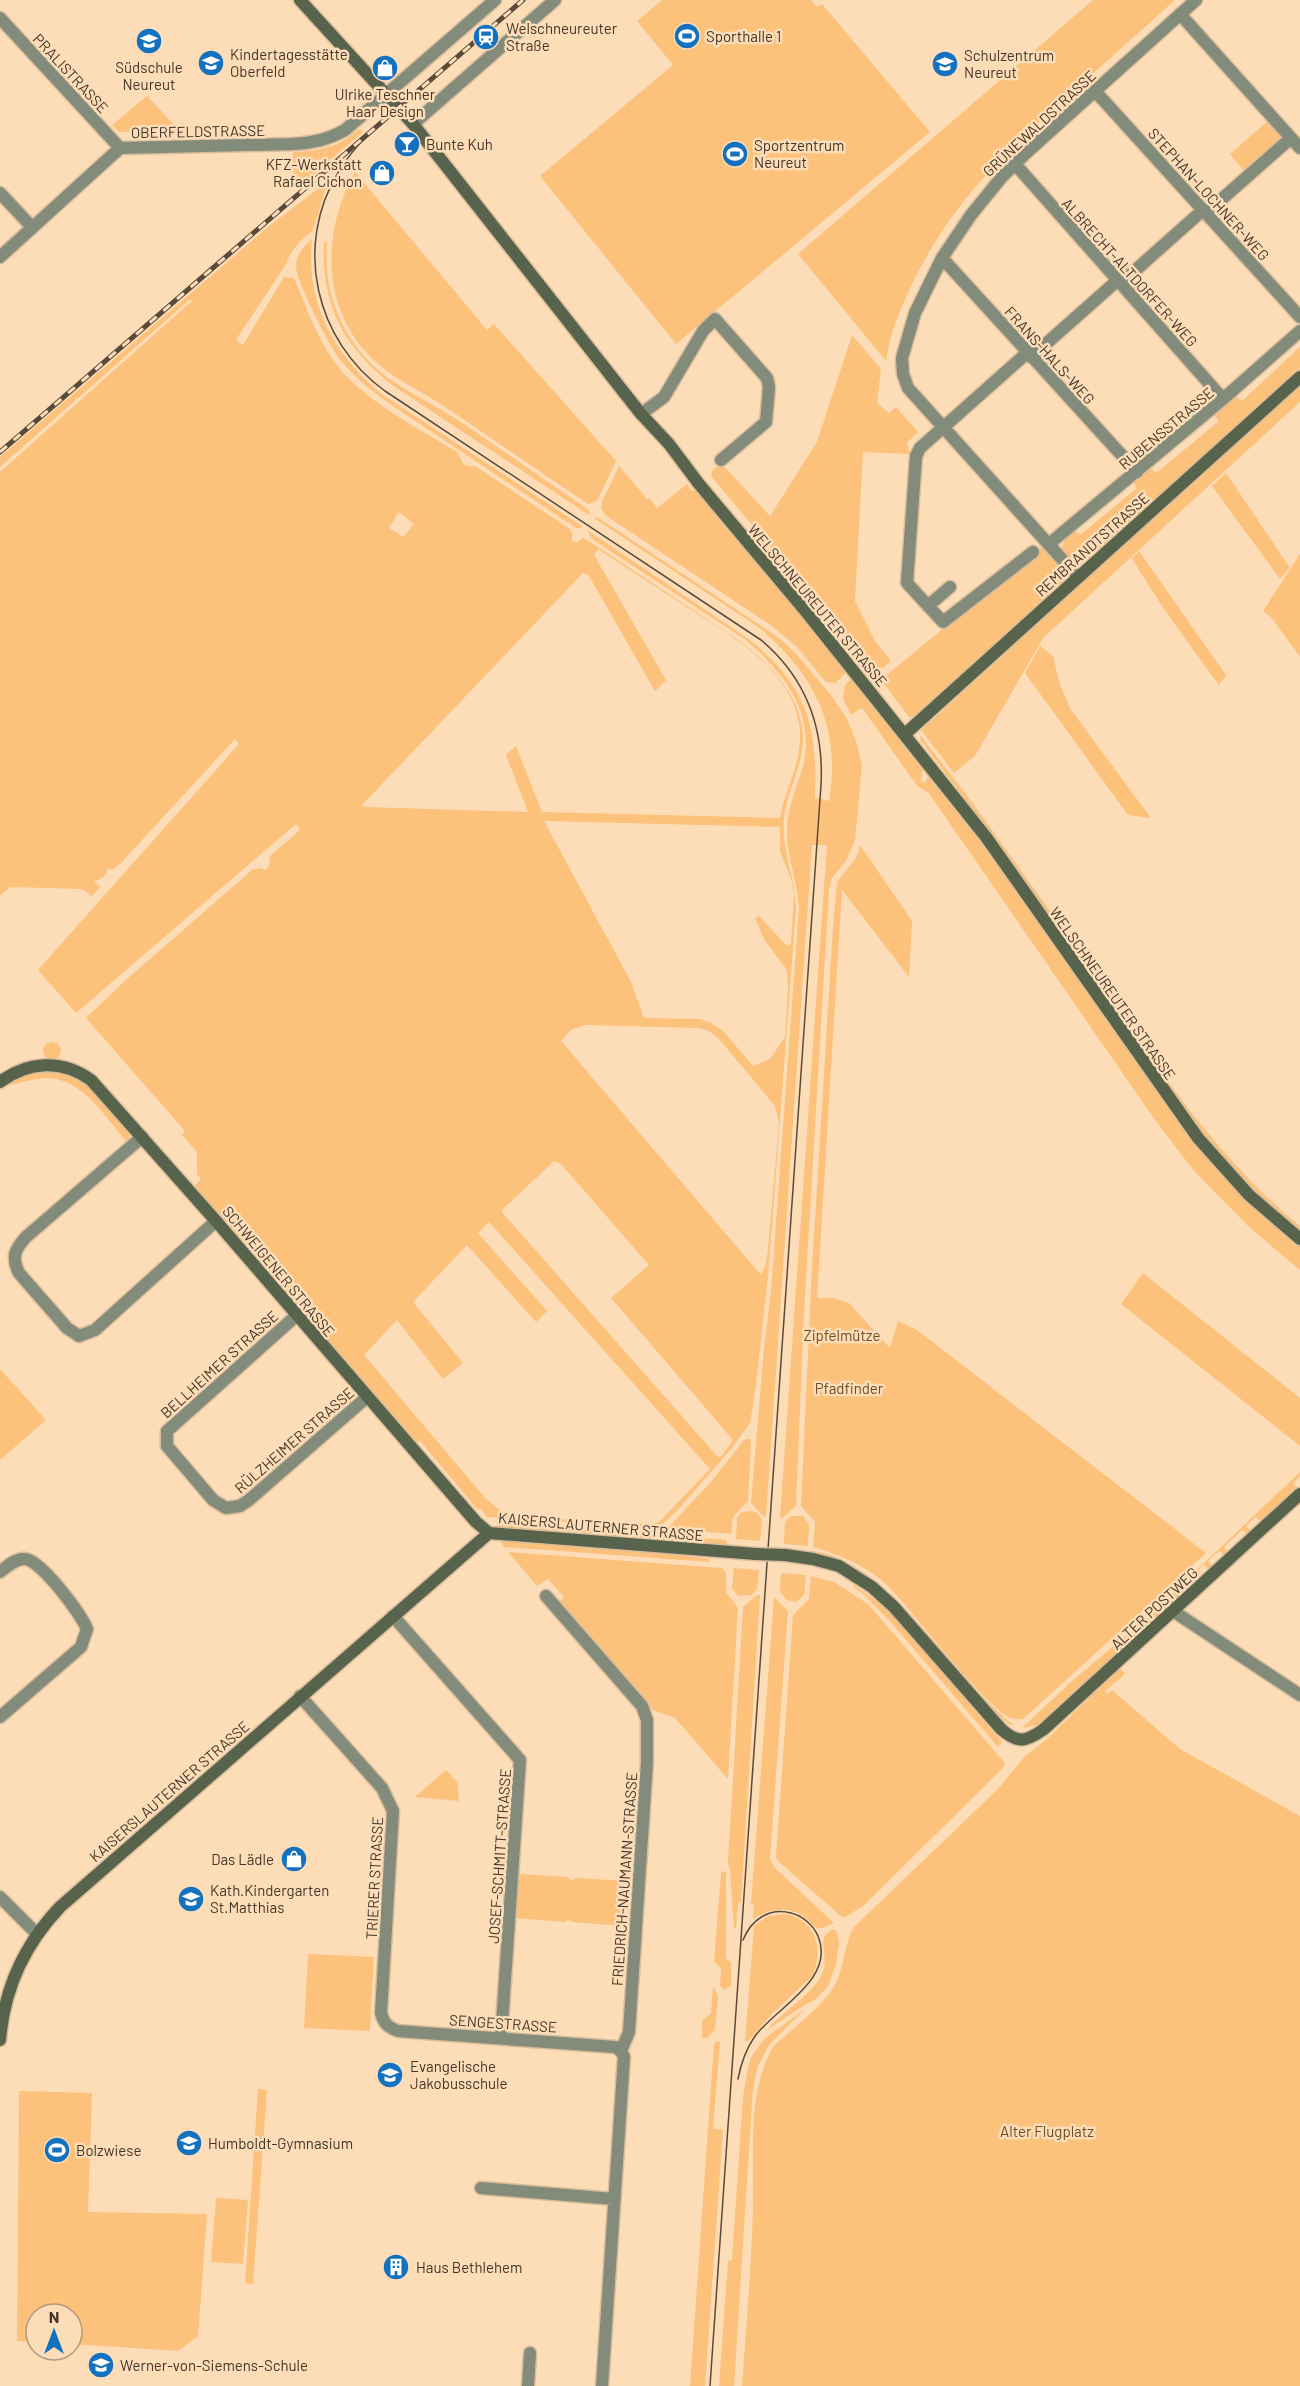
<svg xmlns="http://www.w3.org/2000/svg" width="1300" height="2386" font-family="Barlow,sans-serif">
	<rect width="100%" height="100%" fill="#fdddb8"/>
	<path fill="#fcc17b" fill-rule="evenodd" d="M662,0h149l6,7 5,-3 108,128 -254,212 -136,-168 133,-111 -36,-44z
		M1093,0h82c-36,32 -72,65 -108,97 -64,58 -114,104 -153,183 -13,27 -24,52 -28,81l-88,-107z
		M147,96l32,34 -60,2 -7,-7z
		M1269,120l14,18 -39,33 -14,-17z
		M359,129l4,3 -66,56 -3,-6 -1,-30c27,-1 46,-5 66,-23z
		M355,172l132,158 7,-6 122,137 -19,40 -9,3c-46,-31 -91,-62 -137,-93 -23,-17 -51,-28 -73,-47 -57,-50 -58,-130 -23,-192z
		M327,182c0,4 -13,47 -15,49 -12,10 -21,18 -26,33l-50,76 7,5 41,-68 10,1c13,30 25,66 46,91 29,34 79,60 117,83 7,11 3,14 18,14l95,63 3,6 -2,5 5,3 7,-5 12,7 142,94c37,28 75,67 64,117 -4,21 -15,41 -17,62 -3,33 11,58 12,90l-28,370 -12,107 -6,38 -18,25 -56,64 -18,16 -171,-11 -7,-9 -2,2 -58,-69 -4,2 -221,-255v-3l6,-6 -4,-5v-22l-15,-17 3,-4 -99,-113 41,-39 125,-109 9,-2 4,2 4,-3 1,-11 30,-26 -4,-6 -220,189 -38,-43 201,-226 -4,-5 -115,125 -6,5h-6c-3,7 -5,10 -14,12l6,6 -8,9 -10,-7 -72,-2 -10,9v-424l193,-172h-4l-189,167v-10l268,-230zM399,512l15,12 -11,13 -14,-9zM598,549c28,18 56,37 84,55 46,30 116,67 118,130 1,30 -15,55 -20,84l-238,-6 -26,-66 -10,9 22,57 -163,-5 -3,-2 221,-232 6,3 66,115 11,-11 -72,-125zM544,821l236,6v24l12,31 2,13 -3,49 -4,2 -28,-30 -4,2 10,23 22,29 1,18 -3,49 -15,22 -17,7 -30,-35 -12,-8 -11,-4 -56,-1 -13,-36zM585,1025l114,3 10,3 10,8 56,67 4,17 -11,125 -2,16 -5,11 -200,-234 10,-11zM554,1161l7,3 88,101 -38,33 122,142 -12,17 -4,-1 -216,-245zM489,1222l221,247 -51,53 -10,2 -129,-7 -16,-4 -18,-14 -122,-144 33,-35 46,59 20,-16 -50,-61 54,-57 69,77 11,-11 -69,-78z
		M312,240c-7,63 23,117 71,155l199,131 -1,2h-5l-180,-120c-19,-13 -38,-27 -53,-45 -12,-13 -46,-80 -47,-96 0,-10 7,-22 16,-27z
		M324,241l3,2c-5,54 20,106 64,137 22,15 45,26 67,40 43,29 85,59 128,88l3,2v5l-194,-128c-51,-39 -74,-80 -71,-146z
		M852,335l29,34 -4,34 12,10 7,-6 22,25 -11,11 3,11 -47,-2 -8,149 20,40 16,20 -8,7 -11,-1 -161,-191 1,-5 9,-8 49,53 47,-74z
		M1300,347v21l-212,193c-12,4 -23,-1 -26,-14l4,-11 9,-6 5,5 57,-47 -4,-6 18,-14 5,5 63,-52 -5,-6 22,-19 6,5z
		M1300,384v18l-257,236 -68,118 -21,17 -33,-43z
		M619,466l28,33 2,-1 8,10 30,-24 5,7 3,-2 115,135 36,49 -11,10 -9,-1 -30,-36 -24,-20 -167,-111 -4,-7 1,-6z
		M1226,473l64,95 -10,11 -68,-93z
		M597,517l181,120 18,17 35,41 16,24 9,22 6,24 -7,75 -9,21 -14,17 -3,11 -25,424 -8,193 -14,12h-2l47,-673h-15l-46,672 -3,-1 -12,-13 13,-155 7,-57 28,-382c-1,-28 -13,-53 -12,-81 1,-23 10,-40 16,-62 13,-53 -19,-93 -57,-126l-154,-101 -5,-9 163,110c57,46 68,87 65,158l14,3c12,-74 -13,-124 -68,-172l-167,-111z
		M1044,546c10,12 25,22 17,39l-147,133 -5,-1 -28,-37 2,-2z
		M1139,551l87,124 -7,10c-30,-41 -61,-82 -87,-127z
		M1300,554v103l-29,-40 -8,-6z
		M1040,646l13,10 7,29 11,25 80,108 -23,-3 -103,-142z
		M851,679l72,91 -2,11 4,2 3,-7 58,73 205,290 54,59 55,48v24l-51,-43 -55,-56 -39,-51 -227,-328 -10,-5 -56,-79 -11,7 -8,-16 2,-14z
		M920,735l52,67 88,123 -4,3 -87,-124 -48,-63z
		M860,845l52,76 -3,56 -67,-87 -25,408h16l16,5 41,45 8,-27 19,9 289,223 -183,166c-3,0 -6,1 -9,0 -27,-6 -105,-116 -134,-140 -20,-16 -43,-25 -67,-32l2,-25 -14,-16 11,-238 21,-341 4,-45 19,-24z
		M1063,930c73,104 138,215 237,296v5c-100,-82 -167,-194 -240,-299z
		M43 1051a9 9 0 1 1 18 0a9 9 0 1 1-18 0Z
		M56,1070l29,11 45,50 -2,13c-21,-25 -46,-67 -83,-66 -13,1 -26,5 -38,8 17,-14 27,-15 49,-16z
		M1143,1273l157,125v48l-179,-142z
		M0,1369l46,51 -46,40z
		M745,1439h5l1,4 -3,58 -15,16 -2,17 -64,-5 43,-46z
		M1300,1472v4l-7,7 5,7 -36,32 -6,-5 -10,9 6,6 -4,3 -6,-5 -18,17 5,6 -4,3 -6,-5 -11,10 5,6 -3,3 -6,-5 -6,5 3,3 -20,19 2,3 -12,11 -9,-3z
		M749,1511l7,1 6,7 -2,22 -24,-2 1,-22 5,-5z
		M791,1516h12l6,9 -1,21 -24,-2 1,-22z
		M497,1523l158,12 -4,4 -155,-10z
		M661,1535l65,5 2,5 -70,-5z
		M500,1541l156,11 53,7v3l-205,-15z
		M813,1551c78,10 140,128 202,175l-6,-2 -19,-16 -117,-127 -27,-17 -31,-10z
		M508,1552l214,16 4,5v19l12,16 -10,171 -53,-61 -22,-8 -94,-108 5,-5 -16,-18 -11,7z
		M734,1568l25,2 -2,19 -5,6 -14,1 -6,-8z
		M781,1573l25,2 -2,20 -8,7 -9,-2 -7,-8z
		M811,1576l23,6 34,22 137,159 -1,4 -142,140 -19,11 -65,-57 -2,-4 17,-242 16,-16z
		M854,1585l28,20 12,12 108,125 -4,5 -109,-127 -27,-27 -9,-6z
		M757,1595h3l-19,307 -3,1 -2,26 -2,-1 -4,-58 -2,-7 15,-256z
		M774,1597l14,14 -18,248 5,9 59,55c-5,2 -13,7 -18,5 -3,-2 -7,-7 -10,-10 -16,-12 -36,-10 -53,1l1,-14 -3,-1z
		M1158,1609l5,3 -121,112 -20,4 51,-48z
		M1120,1668l5,6 -20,17 2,3 5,-4 68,59 120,67v570h-558c4,-61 10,-122 11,-182 1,-52 -6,-111 20,-157 19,-19 45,-36 60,-59 12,-19 10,-42 21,-61l143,-137 28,-34 22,-17z
		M446,1770l11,12 2,19 -44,-4z
		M723,1871l3,1v86l5,5v23l-7,4 -4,-5 1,-17 -7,-6 7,-89z
		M518,1874l50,3 4,4 4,-3 50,3 -3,45 -51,-4 -3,-3 -4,3 -50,-4z
		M786,1914c31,7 37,35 27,61l-42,40 -23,26h-3l9,-115 14,-10z
		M833,1929l4,2 2,13 -3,20 -8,22 -13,14 -9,4 -39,26c15,-18 43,-34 54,-54 11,-20 -8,-37 12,-47z
		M308,1954l66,3 -4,74 -66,-3z
		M713,1987l5,9 -3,34 -8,8h-5v-17l9,-8z
		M805,2009l-36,36 -11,21 -5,22 -19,298h-15l9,-125 4,-1 11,-163 5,-30 4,-11 13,-18z
		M718,2041l2,1 -7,87 10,1 -18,256h-15l24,-343z
		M258,2089l9,1 -14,194 -8,-1z
		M19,2091l73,2 -4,119 119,2 -9,122 -20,15 -106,-7v-30h-36v28l-19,-1z
		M216,2198l32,2 -5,64 -32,-2z"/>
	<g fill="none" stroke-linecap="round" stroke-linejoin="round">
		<defs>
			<path id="street" d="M1180,14l120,134
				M0,18l120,130
				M1095,91l205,226
				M413,124l142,-124
				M1015,164l208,235
				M0,193l32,34
				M1206,213l85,-75
				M0,257l120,-109 172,-4c20,-1 35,-4 53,-14l150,-130
				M942,258l195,214
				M1121,283l82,-73
				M1027,353l-107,95 -4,8 -9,127 36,39 90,-70
				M1031,357l87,-77
				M641,414l23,-17 39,-66 12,-12 52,59 2,9 -3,35 -45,38
				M1049,544l174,-145 77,-68
				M1078,577l-170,-189 -5,-14 -1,-16 13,-45 27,-55 29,-43 30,-37 24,-24 171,-154
				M928,606l22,-19
				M142,1137l-116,100c-11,12 -15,20 -7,36l48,55 12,8 16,-6 121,-109
				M297,1315l-130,116v15l46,54 13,8 14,-2 9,-6 118,-103
				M0,1572c6,-5 16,-14 25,-13 16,1 56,55 62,70l-6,18 -81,70
				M546,1596l96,110 5,14v42l-18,270 -8,19 3,6 -22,329
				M1173,1611l127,84
				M393,1616l127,144 -19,278
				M300,1696l82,92 11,23 -12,202c3,11 7,14 17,18l217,16 6,4
				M0,1897l36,36
				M481,2188l133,11
				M528,2386l2,-33"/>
			<path id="secondary" d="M300,0l113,124 228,290 28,30 30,40 108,129 179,224 212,301 51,57 51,44
				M905,734l395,-357
				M0,1082c28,-21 62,-23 91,-2l125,141 260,301 13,11 267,21
				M785,1555l28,4 26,7 33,21 22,20 107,122c17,15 25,13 43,0l256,-235
				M0,2040c4,-52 24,-95 60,-133l429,-374"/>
		</defs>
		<use href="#street" stroke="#d8bc9b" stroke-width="15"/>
		<use href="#secondary" stroke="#d8bc9b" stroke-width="15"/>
		<use href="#street" stroke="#838c7b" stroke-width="12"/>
		<use href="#secondary" stroke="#57634b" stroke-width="12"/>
		<path stroke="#5a4a3a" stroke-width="1.5" d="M385,119c-17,15 -34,32 -46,52 -46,74 -24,170 46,220l376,249c45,38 63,88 60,145l-111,1601
			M738,2079c3,-16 8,-30 17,-43 22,-29 81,-57 63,-100 -5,-11 -15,-20 -27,-23 -22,-6 -40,7 -48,27"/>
		<defs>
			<path id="rail" d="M0,452l523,-452"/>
		</defs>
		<use href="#rail" stroke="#5a4a3a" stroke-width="5"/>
		<use href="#rail" stroke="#fdddb8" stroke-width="3" stroke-dasharray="9" stroke-linecap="butt"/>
		<defs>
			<path id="secondary-bridge" d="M756,1554l29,1"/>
		</defs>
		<use href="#secondary-bridge" stroke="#d8bc9b" stroke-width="15" stroke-linecap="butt"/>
		<use href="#secondary-bridge" stroke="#57634b" stroke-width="12"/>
	</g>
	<defs>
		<symbol id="stadium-disc" viewBox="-11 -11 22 22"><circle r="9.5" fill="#1471be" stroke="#fdddb8"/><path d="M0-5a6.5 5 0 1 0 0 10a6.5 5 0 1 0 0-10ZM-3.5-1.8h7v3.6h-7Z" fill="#fff"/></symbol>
		<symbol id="station-disc" viewBox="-11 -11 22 22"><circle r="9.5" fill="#1471be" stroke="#fdddb8"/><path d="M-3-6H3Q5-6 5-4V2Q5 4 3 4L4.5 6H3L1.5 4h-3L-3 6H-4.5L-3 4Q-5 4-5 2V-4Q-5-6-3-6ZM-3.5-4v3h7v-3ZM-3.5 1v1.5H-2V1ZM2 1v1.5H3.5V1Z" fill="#fff"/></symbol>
		<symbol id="school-disc" viewBox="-11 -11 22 22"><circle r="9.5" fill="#1471be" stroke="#fdddb8"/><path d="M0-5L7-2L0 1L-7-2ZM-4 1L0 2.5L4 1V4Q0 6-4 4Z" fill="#fff"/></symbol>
		<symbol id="shop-disc" viewBox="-11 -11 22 22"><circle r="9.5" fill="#1471be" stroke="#fdddb8"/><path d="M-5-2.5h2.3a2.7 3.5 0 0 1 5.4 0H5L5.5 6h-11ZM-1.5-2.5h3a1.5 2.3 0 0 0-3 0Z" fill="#fff"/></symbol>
		<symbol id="bar-disc" viewBox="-11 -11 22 22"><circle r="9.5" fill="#1471be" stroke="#fdddb8"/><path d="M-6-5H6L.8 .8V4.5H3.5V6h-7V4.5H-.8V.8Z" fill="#fff"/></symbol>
		<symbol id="building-disc" viewBox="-11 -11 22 22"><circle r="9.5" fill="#1471be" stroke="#fdddb8"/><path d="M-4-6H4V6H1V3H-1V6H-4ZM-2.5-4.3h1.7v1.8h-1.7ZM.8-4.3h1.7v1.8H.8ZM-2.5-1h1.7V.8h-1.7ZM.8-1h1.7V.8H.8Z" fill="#fff"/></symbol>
	</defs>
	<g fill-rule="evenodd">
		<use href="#stadium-disc" x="672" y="21" width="30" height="30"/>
		<use href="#station-disc" x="471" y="22" width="30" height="30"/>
		<use href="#school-disc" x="134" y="26" width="30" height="30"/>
		<use href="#school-disc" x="196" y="48" width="30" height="30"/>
		<use href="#school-disc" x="930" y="49" width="30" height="30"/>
		<use href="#shop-disc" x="370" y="53" width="30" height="30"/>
		<use href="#bar-disc" x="392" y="129" width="30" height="30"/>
		<use href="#stadium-disc" x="720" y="139" width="30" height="30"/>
		<use href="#shop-disc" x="367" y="158" width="30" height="30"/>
		<use href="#shop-disc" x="279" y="1844" width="30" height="30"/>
		<use href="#school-disc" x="176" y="1884" width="30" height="30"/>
		<use href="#school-disc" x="375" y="2060" width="30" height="30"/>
		<use href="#school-disc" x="174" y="2128" width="30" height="30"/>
		<use href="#stadium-disc" x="42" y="2135" width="30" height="30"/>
		<use href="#building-disc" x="381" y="2252" width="30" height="30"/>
		<use href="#school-disc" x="86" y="2350" width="30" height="30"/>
	</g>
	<g text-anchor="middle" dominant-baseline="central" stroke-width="5" stroke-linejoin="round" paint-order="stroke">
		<g font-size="15" fill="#433628" stroke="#fdddb8" text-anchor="start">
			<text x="506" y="28">Welschneureuter<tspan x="506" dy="17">Straße</tspan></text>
			<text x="706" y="36">Sporthalle 1</text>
			<text x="230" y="54">Kindertagesstätte<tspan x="230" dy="17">Oberfeld</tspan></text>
			<text x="964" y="55">Schulzentrum<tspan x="964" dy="17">Neureut</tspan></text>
			<text x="149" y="67" text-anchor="middle">Südschule<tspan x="149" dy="17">Neureut</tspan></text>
			<text x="385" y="94" text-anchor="middle">Ulrike Teschner<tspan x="385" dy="17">Haar Design</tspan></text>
			<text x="426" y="144">Bunte Kuh</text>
			<text x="754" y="145">Sportzentrum<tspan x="754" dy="17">Neureut</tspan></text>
			<text x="362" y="164" text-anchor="end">KFZ-Werkstatt<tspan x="362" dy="17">Rafael Cichon</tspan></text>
			<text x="274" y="1859" text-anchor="end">Das Lädle</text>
			<text x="210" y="1890">Kath.Kindergarten<tspan x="210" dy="17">St.Matthias</tspan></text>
			<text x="410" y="2066">Evangelische<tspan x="410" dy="17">Jakobusschule</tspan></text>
			<text x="208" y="2143">Humboldt-Gymnasium</text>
			<text x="76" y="2150">Bolzwiese</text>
			<text x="416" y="2267">Haus Bethlehem</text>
			<text x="120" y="2365">Werner-von-Siemens-Schule</text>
		</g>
		<g font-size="15" fill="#433628" stroke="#fdddb8">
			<text transform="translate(71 73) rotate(47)">PRALISTRASSE</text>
			<text transform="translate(1039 123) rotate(-43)">GRÜNEWALDSTRASSE</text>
			<text transform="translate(198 131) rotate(-1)">OBERFELDSTRASSE</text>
			<text transform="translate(1209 194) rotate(48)">STEPHAN-LOCHNER-WEG</text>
			<text transform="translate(1130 272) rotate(48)">ALBRECHT-ALTDORFER-WEG</text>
			<text transform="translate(1050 355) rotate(48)">FRANS-HALS-WEG</text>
			<text transform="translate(1166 428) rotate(-40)">RUBENSSTRASSE</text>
			<text transform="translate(1092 544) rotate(-42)">REMBRANDTSTRASSE</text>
			<text transform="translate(818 605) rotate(50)">WELSCHNEUREUTER STRASSE</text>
			<text transform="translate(1113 993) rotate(55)">WELSCHNEUREUTER STRASSE</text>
			<text transform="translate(279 1271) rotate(50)">SCHWEIGENER STRASSE</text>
			<text transform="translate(219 1364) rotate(-42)">BELLHEIMER STRASSE</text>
			<text transform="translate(294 1440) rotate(-41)">RÜLZHEIMER STRASSE</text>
			<text transform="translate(601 1526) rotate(5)">KAISERSLAUTERNER STRASSE</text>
			<text transform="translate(1154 1608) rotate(-43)">ALTER POSTWEG</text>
			<text transform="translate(169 1791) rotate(-41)">KAISERSLAUTERNER STRASSE</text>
			<text transform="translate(499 1856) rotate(-86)">JOSEF-SCHMITT-STRASSE</text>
			<text transform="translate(374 1878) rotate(-87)">TRIERER STRASSE</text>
			<text transform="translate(624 1879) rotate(-86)">FRIEDRICH-NAUMANN-STRASSE</text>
			<text transform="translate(503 2023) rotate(4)">SENGESTRASSE</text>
		</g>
		<g font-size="15" fill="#6e4e27" stroke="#fdddb8">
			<text x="842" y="1335">Zipfelmütze</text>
			<text x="849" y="1388">Pfadfinder</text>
			<text x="1047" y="2131">Alter Flugplatz</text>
		</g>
	</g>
	<g transform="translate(54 2332)"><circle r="28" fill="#fdddb8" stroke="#b39a7e" stroke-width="1.5"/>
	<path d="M0-4.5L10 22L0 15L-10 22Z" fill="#1471be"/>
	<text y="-9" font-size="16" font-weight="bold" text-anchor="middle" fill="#433628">N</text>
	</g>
</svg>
